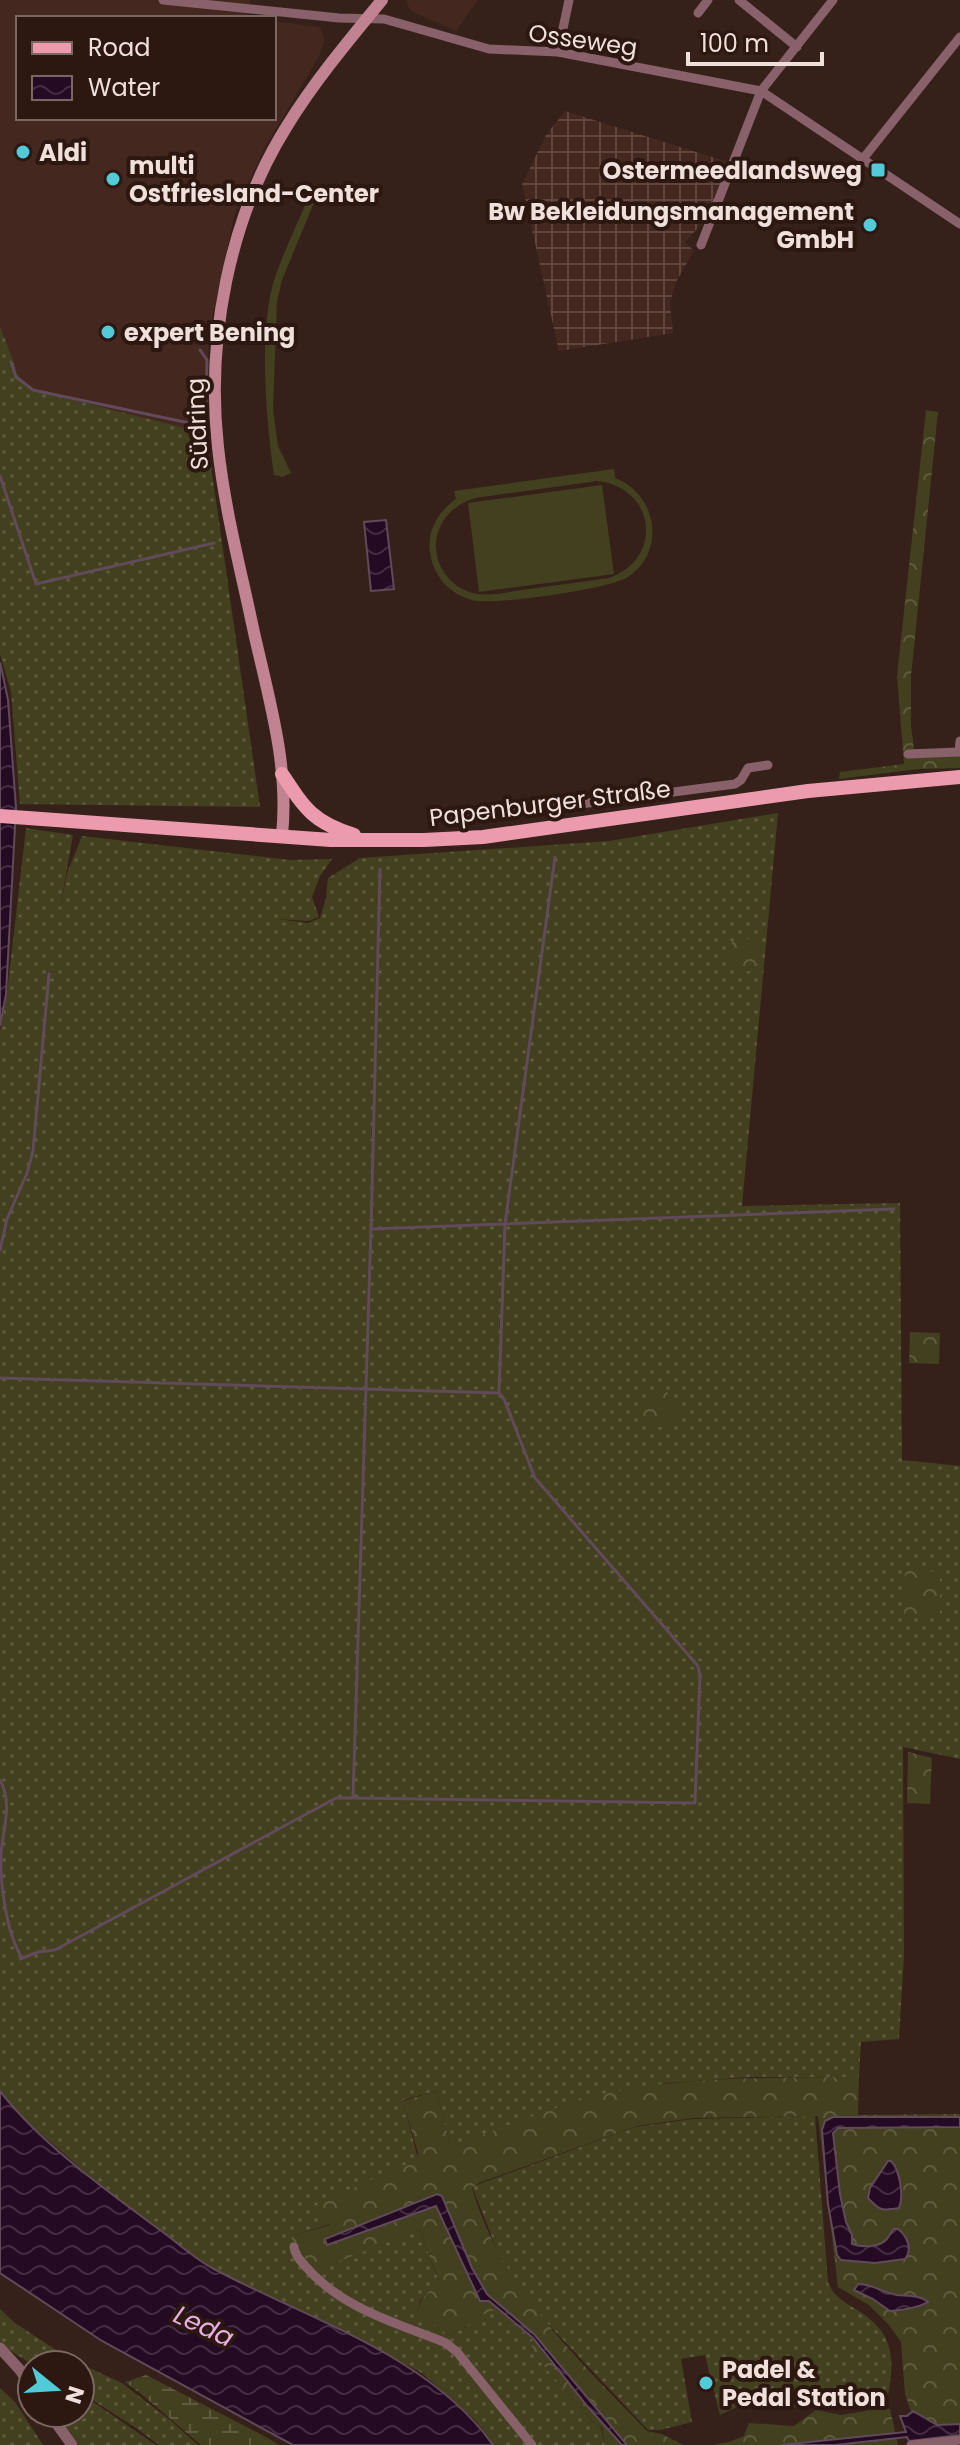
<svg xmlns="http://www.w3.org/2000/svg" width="960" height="2445" font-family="Poppins,sans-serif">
	<defs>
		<pattern id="industrial-grid" width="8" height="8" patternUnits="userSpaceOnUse" patternTransform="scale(2)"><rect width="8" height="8" fill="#44271f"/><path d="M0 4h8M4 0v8" fill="none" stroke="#5f463f"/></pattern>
		<pattern id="grass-dots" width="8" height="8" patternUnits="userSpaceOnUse" patternTransform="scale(2)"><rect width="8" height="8" fill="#42401e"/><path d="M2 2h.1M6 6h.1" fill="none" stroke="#5e5b3e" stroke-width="1.8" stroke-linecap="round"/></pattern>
		<pattern id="forest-crowns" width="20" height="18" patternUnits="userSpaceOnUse" patternTransform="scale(2)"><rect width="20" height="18" fill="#42401e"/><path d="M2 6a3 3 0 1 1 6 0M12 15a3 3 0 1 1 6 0" fill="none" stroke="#5e5b3e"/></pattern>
		<pattern id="wetland-marsh" width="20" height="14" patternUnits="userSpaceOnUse" patternTransform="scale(2)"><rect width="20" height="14" fill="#42401e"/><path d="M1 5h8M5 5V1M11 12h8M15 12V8" fill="none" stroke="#5e5b3e"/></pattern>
		<pattern id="water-waves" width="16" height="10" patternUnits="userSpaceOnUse" patternTransform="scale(2)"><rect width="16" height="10" fill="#240a22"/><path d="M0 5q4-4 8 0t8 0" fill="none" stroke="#442d42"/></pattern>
	</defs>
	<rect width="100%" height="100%" fill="#36211a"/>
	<path fill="#44271f" d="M0,0h250l-3,18h-229v100h256v-97l46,6 5,13 -6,16 -56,95 -28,62 -25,115 -6,89 -14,12 -157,-39 -18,-18 1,-4 -16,-42z
		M406,0h72l-22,31 -41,-18 -6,-5z"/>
	<path fill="url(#industrial-grid)" d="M565,111l163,51 -19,54 -24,26 9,9 -18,31 -6,21 3,30 -114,18 -37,-167 24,-49z"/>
	<path fill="url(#grass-dots)" d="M0,326l16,42 -1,4 18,18 157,39 14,-12 56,390 -240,-3 -9,-112 -11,-38z
		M778,813l-36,393 158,-3 2,257 58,6v293l-57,-12 1,209 -5,83 -38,3 -2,35h-109l-82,6 -81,16 -136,48 -15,-56 -33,9 14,55 -1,6 -86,63 -39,12 22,34 106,-40 20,51 -19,19 -2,11 30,24c19,-4 34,-26 51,-26l34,31 -2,11 61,70 9,6 4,18h-111l-19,-25 -53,-47 -91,-49 -115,-53 -97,-70 -101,-87 -18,-23v-1059l7,-39 19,-165 47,7 -14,79 8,-41 15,-37 208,24 42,-1 -12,17 -8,21 7,20 -11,4 -31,-2 31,4 12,-5 6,-20 2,-20 32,-20 249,-17z
		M815,2116l13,166c5,13 14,19 26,26 38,22 42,46 34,87l-90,12 -41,2 -1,-5 -17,2 -19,9 -15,-60 -24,4 11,63 -32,8h-12l-116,-123 -33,-52 -26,-66 1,-3 161,-59 58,-8z
		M0,2309l15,14 55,36 52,24 48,37 28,25h-39l-23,-17 -56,-36v-27h-47l-33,-21z
		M0,2388l15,14 28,43h-43z
		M80,2393l76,52h-77l-23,-32h24z"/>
	<path fill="url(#forest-crowns)" d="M926,410l12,2 -27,264v50l3,23 46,2v17l-42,1 -79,10 1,-7 64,-8 -7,-88z
		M726 955a17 17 0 1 1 34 0a17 17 0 1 1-34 0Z
		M910,1332l30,1 -1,31 -30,-1z
		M642 1409a18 18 0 1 1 36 0a18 18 0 1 1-36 0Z
		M905,1570l35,2v45l-36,1z
		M908,1752l24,6 -2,46 -23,-1z
		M859,2077l-1,38 102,-1v325l-38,4 -17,-49 -4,-52 -12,-17 -20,-20 -31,-18 -20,-171 -125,2 -56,8 -158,57 -7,5c29,100 105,170 175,243l15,3 21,11h-78l-3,-18 -9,-5 -62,-71 2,-11 -33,-31c-19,2 -33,22 -52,26l-30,-24 3,-11 18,-20 -20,-50 -105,41 -24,-35 40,-11 -13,-21 99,-44 2,-7 -15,-52 33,-10 15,56c44,-16 88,-35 133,-48 87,-24 185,-21 275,-22z
		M883,2408l7,1 8,36h-185l16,-3 15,-6 5,-13 45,3 22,-16 25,5z"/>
	<path fill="url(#wetland-marsh)" d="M146,2375l118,61 15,9h-78l-61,-52 -15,-11z"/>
	<path fill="#42401e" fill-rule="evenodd" d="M314,185l6,3 -38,92 -5,22 -4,108 5,36 13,27 -9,4 -8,-2c-8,-55 -16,-145 1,-198 11,-31 26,-61 39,-92z
		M614,469l1,9c42,16 52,73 13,99 -18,12 -136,29 -157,23 -20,-6 -36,-22 -40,-43 -6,-23 6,-45 25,-58l-2,-8zM597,481c59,6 67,78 12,97 -29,4 -58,8 -87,12 -14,2 -29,6 -43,4 -28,-3 -48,-31 -42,-58 5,-20 19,-32 38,-38z
		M602,485l12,89 -135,18 -11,-89z"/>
	<path fill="url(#water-waves)" stroke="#614a5a" stroke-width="2" d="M386,520l8,69 -23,2 -7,-69z
		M0,662l8,38 8,108 -10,186 -6,32z
		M0,2091c40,52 107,100 160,139 18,13 35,29 54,39 95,51 214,85 279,176h-200l-191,-104 -102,-68z
		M833,2117h127v10l-122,1 -5,5 7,61 6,28 6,13v9c8,3 26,4 34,-4 3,-3 5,-8 8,-11h4c9,7 15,20 7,30l-30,4 -34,-3 -4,-5 -9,-51 -6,-74 3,-9z
		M888,2161h3c9,9 13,35 8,47 -17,3 -19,3 -31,-10l2,-10z
		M437,2194l5,2 30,72 15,26 47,40 93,111h-5l-34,-38 -55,-69 -44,-37h-9l-44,-95 -109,39 -2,-6z
		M858,2284c15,0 25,9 39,11 11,1 23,0 31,7 -10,6 -26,8 -38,9l-17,-12 -19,-9z
		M913,2411l24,14 23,-1v11l-51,6 -2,-4 -72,8h-54l125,-13 -6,-16h7z"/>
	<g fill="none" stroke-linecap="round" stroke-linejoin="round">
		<path stroke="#614a5a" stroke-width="3" d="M11,362l5,15 17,13 161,34 12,-9 1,-55 -7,-10
			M0,476l36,108 178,-41
			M371,1229l9,-360
			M0,1250l7,-31 20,-46 6,-22 16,-177
			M0,1378l499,15
			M0,1780c13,23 3,48 1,74 -1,30 5,78 21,104
			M353,1798l342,5 5,-127 -2,-10 -163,-188 -31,-79 -5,-6 6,-169 50,-367
			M20,1959l18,-7 17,-2 281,-152h17l18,-569 523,-20"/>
		<path stroke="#89616b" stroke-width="9" d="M163,0l176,18 45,1 105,30 69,3 203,39 199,133
			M739,0l58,47
			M698,13l10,-13
			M558,52l11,-52
			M862,160l98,-123
			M701,245l60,-154 72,-91
			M908,754l51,-2 1,-11
			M451,821l284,-37 6,-4 7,-12 20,-3
			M294,2247c1,9 7,14 13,21 36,41 90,55 139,75l11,9 75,93
			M911,2445l49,-5"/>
		<path stroke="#89616b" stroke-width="11" d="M0,2348l20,22 12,18
			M49,2413l23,32"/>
		<path stroke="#c18291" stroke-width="12" d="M282,835c8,-75 -17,-148 -32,-221 -12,-55 -26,-110 -32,-167 -12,-107 11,-229 69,-321 27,-44 62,-86 95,-126"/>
		<path stroke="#ec9baf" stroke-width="14" d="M282,774c23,35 31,48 72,61
			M0,816l331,24h93l59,-3 325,-46 152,-14"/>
	</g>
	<g fill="#52cbd9" stroke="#2c1711" stroke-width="3">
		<circle cx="23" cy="152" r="8"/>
		<rect x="870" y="162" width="16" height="16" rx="4"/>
		<circle cx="113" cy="179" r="8"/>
		<circle cx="870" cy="225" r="8"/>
		<circle cx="108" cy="332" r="8"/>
		<circle cx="706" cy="2383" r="8"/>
	</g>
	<g text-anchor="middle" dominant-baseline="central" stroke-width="8" stroke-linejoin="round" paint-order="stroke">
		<g font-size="24" fill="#efe0dc" stroke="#2c1711">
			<text transform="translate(583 40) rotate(8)">Osseweg</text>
			<text transform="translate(197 424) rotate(-93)">Südring</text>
			<text transform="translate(550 803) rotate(-7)">Papenburger Straße</text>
		</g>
		<g font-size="24" font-weight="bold" fill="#efe0dc" stroke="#2c1711" text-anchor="start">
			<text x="39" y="152">Aldi</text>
			<text x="129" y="165">multi<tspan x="129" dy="28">Ostfriesland-Center</tspan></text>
			<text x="862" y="170" text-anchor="end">Ostermeedlandsweg</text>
			<text x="854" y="211" text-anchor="end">Bw Bekleidungsmanagement<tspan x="854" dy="28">GmbH</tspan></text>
			<text x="124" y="332">expert Bening</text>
			<text x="722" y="2369">Padel &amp;<tspan x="722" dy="28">Pedal Station</tspan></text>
		</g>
		<g font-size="26" font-style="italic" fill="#e4afdf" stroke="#2c1711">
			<text transform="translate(204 2326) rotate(25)">Leda</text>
		</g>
	</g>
	<rect x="16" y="16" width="260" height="104" fill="#2c1711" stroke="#7a6762" stroke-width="2"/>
	<rect x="32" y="42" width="40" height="12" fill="#ec9baf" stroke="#7a6762" stroke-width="2"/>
	<text x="88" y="56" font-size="24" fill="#efe0dc">Road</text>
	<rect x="32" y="76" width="40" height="24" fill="url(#water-waves)" stroke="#7a6762" stroke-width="2"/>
	<text x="88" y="96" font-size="24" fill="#efe0dc">Water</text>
	<g transform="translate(56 2389) rotate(108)"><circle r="38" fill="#2c1711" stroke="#7a6762" stroke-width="2"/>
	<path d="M0-6L14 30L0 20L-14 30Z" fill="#52cbd9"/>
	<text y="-12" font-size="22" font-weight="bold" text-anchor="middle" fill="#efe0dc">N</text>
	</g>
	<path d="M688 52v12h134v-12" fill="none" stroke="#efe0dc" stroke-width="4"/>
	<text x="700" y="52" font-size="24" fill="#efe0dc" stroke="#2c1711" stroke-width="6" paint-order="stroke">100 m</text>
</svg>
